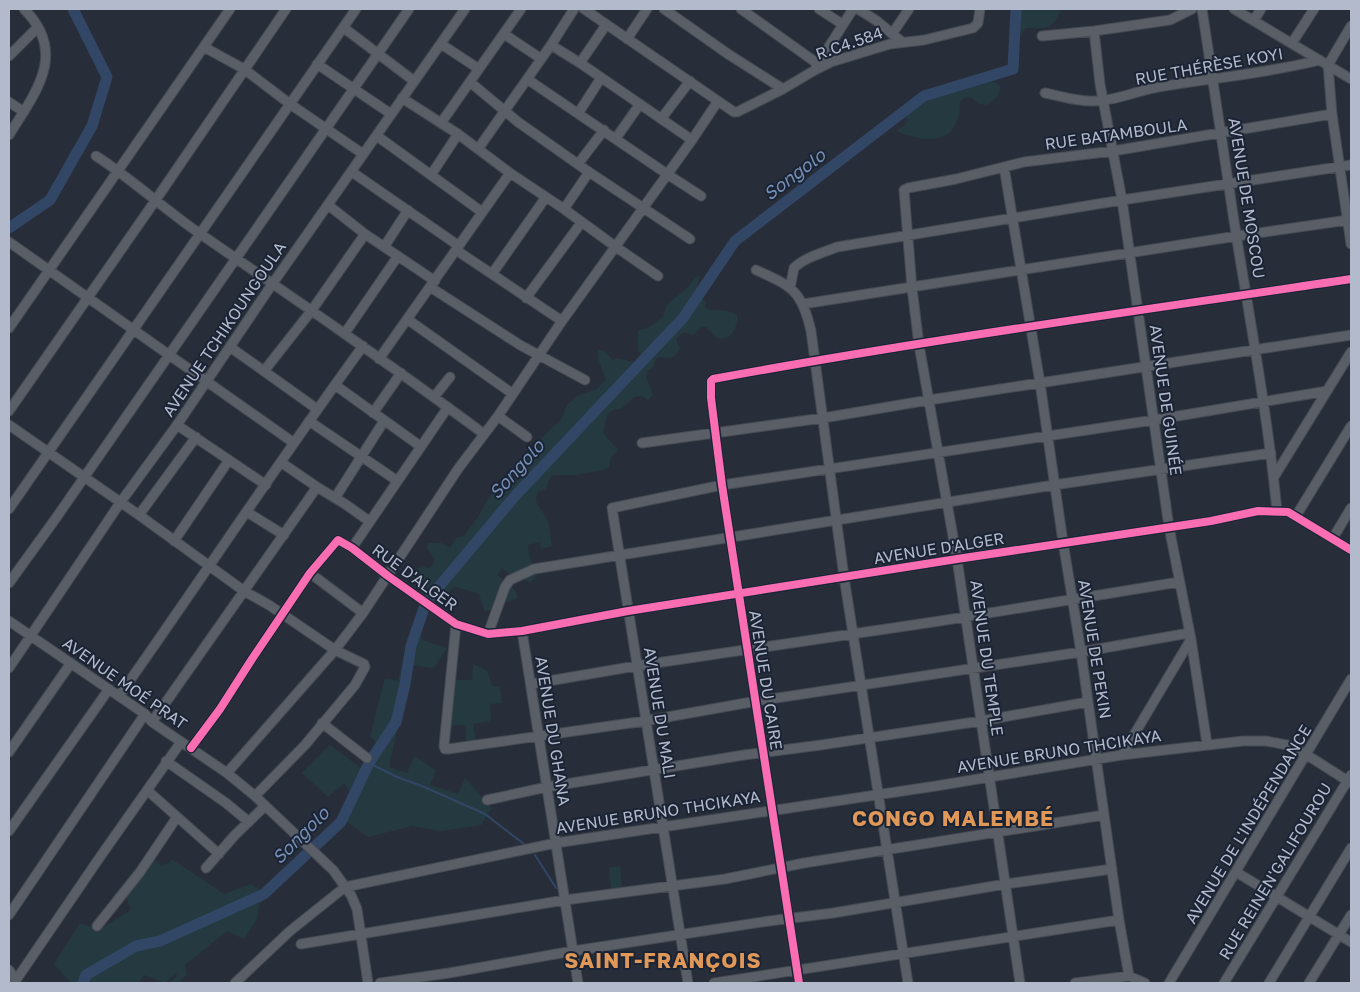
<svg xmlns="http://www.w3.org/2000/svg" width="1360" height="992" font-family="'Golos Text',sans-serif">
	<rect width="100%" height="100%" fill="#282e39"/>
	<path fill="#243a40" d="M1021,9h41c-12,22 -12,19 -36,19l-6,7 -2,-12z
		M990,81c20,4 6,18 -3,24l-7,-1 -10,-7 -6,1 -4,4c0,43 -32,42 -64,29l9,-6 3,-5 -5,-5 21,-16 49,-15z
		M698,275l2,2c-5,17 -15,36 -27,49 -11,12 -20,15 -29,32l-53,53 -9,12 -37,35 -26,30 -10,7 -28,38h6l11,-15 36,-42 22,-22 12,-9 17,-22 8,-6 60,-66 28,-29 12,-13 6,-16 6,9v6c11,5 19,-1 32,7 1,13 -6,26 -20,23l-11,-11h-4l-9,8 -9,-3 -8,7 4,9 -5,8 -6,2 -10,-1 -4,3 -1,7 -6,3 -2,6 7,19 -5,5 -6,-4 -8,1 -13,12h-6l-8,6 -4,18 15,17 -7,7 -2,9 -3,3 -29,6h-24l-4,4 -3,10 -8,3c-6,11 3,16 8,25 4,8 4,20 6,29l-11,3 -1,-7 -12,3 1,10 8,20 -7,8 -11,-9 -11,-1 -6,-5 -5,8h2l17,15 1,7 -32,14 -6,-18 -22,-7h-3l-5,4 4,14 -7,4 -26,-17 2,-5 -12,-8v-8l13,-4 7,1 5,-8 -8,-13 1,-4h13l9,5 6,-10 8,-2 14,-19 17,-29 20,-22 15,-12 16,-21 14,-12 8,-17 10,-8 20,-8 8,-8 -8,-22v-7l2,-1 4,1 9,9 5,-2 18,5 3,-2 2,-6 -1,-3 -2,-1v-19l1,-2 7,-1 17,-12 4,-12 20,-17z
		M421,610l4,2 -5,18 2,10 25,8 -13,20 -23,-3 -22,102 18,6 7,-17 22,14 -6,15 28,9 7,-16 27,30 -11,17 -40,6 -29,-5 -44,11 -21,-15 9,-22 -12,-17 -16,14 -26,-24 28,-28 31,23 16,-24 -7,-8 15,-58 13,3 6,-26z
		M473,664l14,7 5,15 8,1 2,16 -12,1 1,10 -1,7 -17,3 3,17 -10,2v-15l-2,-3 -18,1 6,-43 4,-3h16z
		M301,851l6,8 -48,46 -2,14 -13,20 -17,-8 -42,34 2,10 -7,5 1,3h-11l7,-7 -1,-3 -11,10 -21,-8 -6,8h-67l-17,-19 26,-41 19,7 32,-20 -6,-16 28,-35 9,7 11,-6 51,34 27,-10 11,7z
		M620,866l2,22 -11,1 -2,-21z"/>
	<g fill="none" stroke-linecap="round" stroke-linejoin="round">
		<path stroke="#324665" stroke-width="2" d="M369,763l28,14 25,9 63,28 39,30
			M535,855l21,33"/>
		<path stroke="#324665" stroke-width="11" d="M9,228l41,-28 42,-74 15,-49 -34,-68
			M83,983l3,-8 50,-29 24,-5 104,-47 77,-72 28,-59 27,-41 9,-38 6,-38 15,-44 89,-106 168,-178 52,-77 189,-145 89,-27 3,-60"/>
		<defs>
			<path id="minor" d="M584,9l150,103h3l46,-23 32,-19 16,-8 59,-18 34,-4 49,-12 5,-5 2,-14
				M664,9l64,45 55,35
				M741,9l77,55
				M819,9l23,15
				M858,9l19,12 25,21
				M1202,9c12,75 22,150 34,225 15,92 32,184 41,277
				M1234,9l117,70
				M1254,20l7,-11
				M1351,26l-23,39 4,49 19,130
				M344,28l70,53
				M1094,31l6,53 22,116 47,327 22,112 16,105
				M504,34l36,24
				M892,34l17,-25
				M1042,36l52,-5 69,-10 7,-1 22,-11
				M627,39l20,-30
				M1292,43l22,-34
				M441,44l38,25
				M551,45l29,18 112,77
				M204,47l40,22 46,35 73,50
				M9,56l29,-29
				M580,63l26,-38
				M317,64l74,50
				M816,67l37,-58
				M527,79l140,95 34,22
				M470,82l48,40 71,50 101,67
				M1045,93c16,3 32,9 49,8 20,0 40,-9 60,-13 55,-10 111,-14 166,-28
				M402,98l56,36 52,39 54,36 52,38 42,29
				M9,102l15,10
				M579,112l22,-34
				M661,119l29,-38
				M441,123l80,-114
				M9,135c27,-43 59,-82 15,-126
				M377,136l105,76
				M616,138l24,-34
				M478,149l73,-104 23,-36
				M96,156c36,23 68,53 103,77 96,66 192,132 285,201
				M578,164l26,-34
				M1004,167l36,216 23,159 18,110 38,268 10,56
				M352,172l107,74
				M431,175l27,-41
				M328,205l37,29 70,47
				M564,209l25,-37
				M9,242l285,201
				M384,247l24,-37
				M456,250l106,71
				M756,270c36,16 46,21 55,61l33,246 64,406
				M492,274l54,-77
				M430,287l90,58 65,35
				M790,288l4,-20c11,-11 29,-15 43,-21l285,-47 229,-35
				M526,298l55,-75
				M803,304l434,-68 111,-16
				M407,319l106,75
				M9,328l221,-319
				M345,333l53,-77
				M230,347l87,62
				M379,359l131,-186
				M264,371l48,-61 53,-76
				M335,385l85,61
				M434,397l16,-20
				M9,411l146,-210 131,-192
				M373,413l28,-40
				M498,416l29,21
				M309,421l87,59
				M9,425l130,90 105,76 25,14 66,45 29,14 1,3 -10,18 -50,60 -50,51
				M177,425l89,60
				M642,443l181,-25 106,-18 422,-65
				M282,463l35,24 28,17 24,17
				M1274,477l77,-125
				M335,498l49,-77
				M9,509l347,-500
				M247,512l37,23
				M139,515l57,-78
				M1296,516l55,-90
				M1333,538l18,-30
				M174,541l55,-81
				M352,548l96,-141
				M310,573l53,40
				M9,583l47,-65 353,-509
				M9,621l136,93 7,8 75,51 28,23 78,74 18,25 6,14 11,74
				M456,624l-12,122 1,3h3l197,-28 112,-20 324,-49 108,-19
				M522,631l56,352
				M488,634l17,-47 5,-7 24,-11 520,-84 217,-32
				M9,668l111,-165 57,-78 96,-142 192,-274
				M531,684l105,-18 304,-45 239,-39
				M119,696c82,-116 160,-235 244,-350
				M152,722l165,-235
				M322,723l45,35
				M191,748l29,-39 32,-50 58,-86 28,-33 14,8 36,28 68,48 32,10 34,-3 106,-20 329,-52 254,-38 47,-10 30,1 63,38
				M9,752l62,-89
				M1122,755l69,-116
				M166,761l60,42 23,19
				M227,773l108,-123 28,-37 95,-144 40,-53 64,-95 130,-181 26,-39
				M147,790l72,64
				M487,800l60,-13 197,-32 77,-10 160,-24 107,-19
				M9,831l100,-142
				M206,868l29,-33 30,-29
				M1236,872l115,70
				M9,915l136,-201
				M97,926l43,-54 37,-55
				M301,944l264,-44 160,-21 79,-16 300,-48
				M9,970l7,10
				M14,983l86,-126 81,-115
				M235,983l55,-52 55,-44 211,-44 380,-57 186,-31 121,-14h23l21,4 20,10 44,28
				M380,983l69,-10 124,-22 196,-30 64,-8 173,-29 106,-15
				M688,983l-76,-475 110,-23 432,-65 173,-29
				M714,983l405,-63
				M799,983l-77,-498 -11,-87v-17l2,-2c211,-39 425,-68 638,-100
				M1020,983l-63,-424 -38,-214 -7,-57 -8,-98 4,-2 48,-9 68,-17 89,-11 219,-37
				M1075,983l54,-7 16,7
				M1169,983l182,-304
				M1224,983l127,-208
				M1269,983l82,-135
				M1309,983l42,-68"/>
		</defs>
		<use href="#minor" stroke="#454a52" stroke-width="11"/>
		<use href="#minor" stroke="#595e67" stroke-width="9"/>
		<defs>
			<path id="cycleway" d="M191,748l29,-39 32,-50 58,-86 28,-33 14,8 36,28 68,48 32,10 34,-3 106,-20 329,-52 254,-38 47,-10 30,1 63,38
				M799,983l-77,-498 -11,-87v-17l2,-2c211,-39 425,-68 638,-100"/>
		</defs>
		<use href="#cycleway" stroke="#1b2435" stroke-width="11"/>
		<use href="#cycleway" stroke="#f96db3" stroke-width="8"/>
	</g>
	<g text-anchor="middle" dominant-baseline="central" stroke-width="4" stroke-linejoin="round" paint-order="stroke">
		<g font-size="16" fill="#b2bacb" stroke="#1b2435">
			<text transform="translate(849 43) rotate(-19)">R.C4.584</text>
			<text transform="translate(1209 66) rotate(-10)">RUE THÉRÈSE KOYI</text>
			<text transform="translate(1116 134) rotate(-8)">RUE BATAMBOULA</text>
			<text transform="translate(1247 198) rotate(81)">AVENUE DE MOSCOU</text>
			<text transform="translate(224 329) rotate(-56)">AVENUE TCHIKOUNGOULA</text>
			<text transform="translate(1166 400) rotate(82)">AVENUE DE GUINÉE</text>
			<text transform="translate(939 548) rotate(-9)">AVENUE D'ALGER</text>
			<text transform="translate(415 577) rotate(36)">RUE D'ALGER</text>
			<text transform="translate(1095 649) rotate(81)">AVENUE DE PEKIN</text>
			<text transform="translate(987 658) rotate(82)">AVENUE DU TEMPLE</text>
			<text transform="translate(766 680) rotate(81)">AVENUE DU CAIRE</text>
			<text transform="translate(125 683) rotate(35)">AVENUE MOÉ PRAT</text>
			<text transform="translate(660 713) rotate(81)">AVENUE DU MALI</text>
			<text transform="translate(553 731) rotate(81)">AVENUE DU GHANA</text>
			<text transform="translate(1059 751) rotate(-9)">AVENUE BRUNO THCIKAYA</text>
			<text transform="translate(658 812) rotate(-9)">AVENUE BRUNO THCIKAYA</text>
			<text transform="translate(1248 824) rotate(-59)">AVENUE DE L'INDÉPENDANCE</text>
			<text transform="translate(1275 871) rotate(-59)">RUE REINEN'GALIFOUROU</text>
		</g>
		<g font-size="18" font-style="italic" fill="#768fb5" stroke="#1b2435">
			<text transform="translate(794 174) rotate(-37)">Songolo</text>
			<text transform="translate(516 469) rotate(-48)">Songolo</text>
			<text transform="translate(300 835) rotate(-45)">Songolo</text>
		</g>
		<g font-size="21" font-weight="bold" letter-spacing="1" fill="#e09858" stroke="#1b2435">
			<text x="953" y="818">CONGO MALEMBÉ</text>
			<text x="663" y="960">SAINT-FRANÇOIS</text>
		</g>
	</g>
	<rect width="1360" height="992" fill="none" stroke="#b2bacb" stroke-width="20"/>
</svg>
